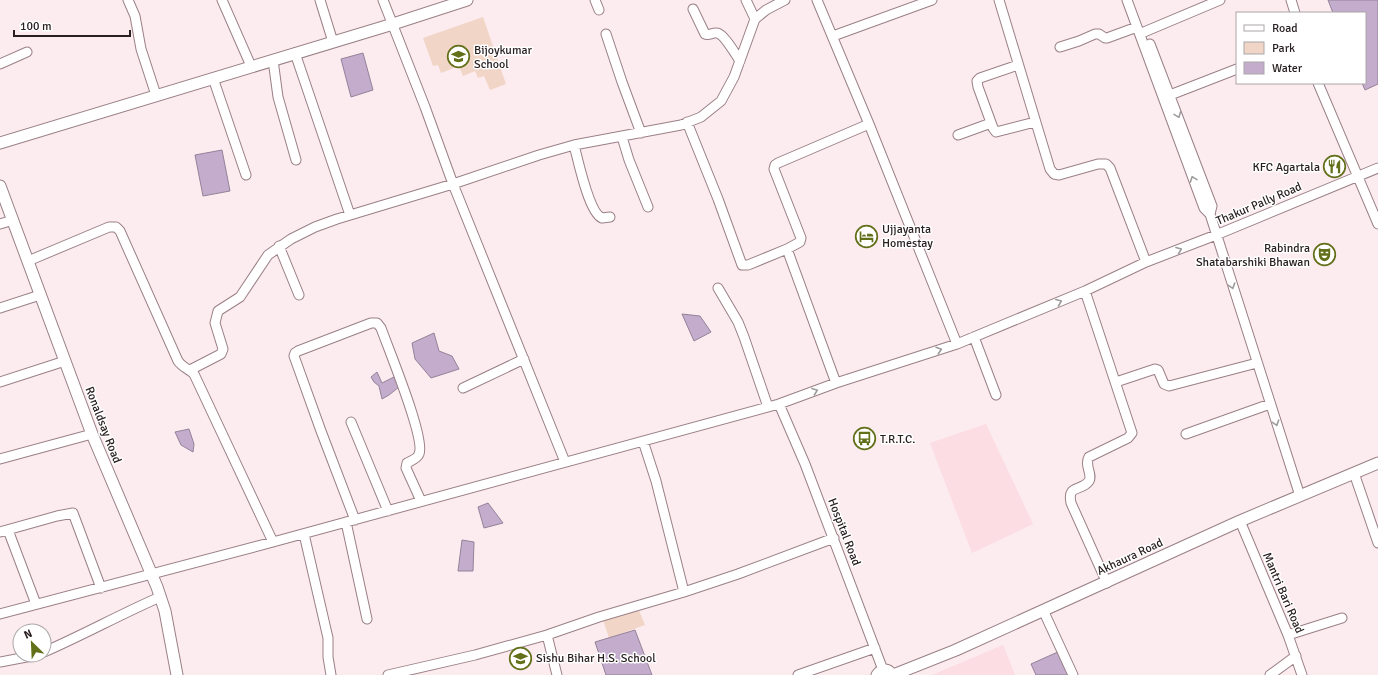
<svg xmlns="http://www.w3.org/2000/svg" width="1378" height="675" font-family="Signika,sans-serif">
	<rect width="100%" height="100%" fill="#fcebef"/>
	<path fill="#fbdde3" d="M986,424l47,100 -61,29 -42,-110z
		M1003,645l12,30h-83z"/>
	<path fill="#f1d5c7" d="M483,17l23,67 -16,6 -6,-14 -6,2 -3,-7 -12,5 -4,-10 -18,7 -3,-8 -5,1 -10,-28z
		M638,608l7,17 -36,13 -6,-18z"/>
	<path fill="#c3accc" stroke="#958299" d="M1328,0h50v84l-13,6 -3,-7h3v-70h-32z
		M363,53l10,37 -22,7 -10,-38z
		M222,150l8,41 -27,5 -8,-41z
		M682,314l18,2 11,16 -17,9z
		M434,333l5,18 13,5 7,13 -28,9 -16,-19 -3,-16z
		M377,372l5,11 12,-6 5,10 -10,8 -7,4 -3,-13 -5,-4 -3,-5z
		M189,429l5,15 -1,8 -12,-7 -6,-13z
		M488,503l15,20 -19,5 -6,-21z
		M462,540l12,2 -1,29h-15z
		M635,630l17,45h-46l-11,-33z
		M1060,651l10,24h-34l-5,-11z"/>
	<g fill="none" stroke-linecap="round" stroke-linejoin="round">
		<defs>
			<path id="minor" d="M128,0l7,16 6,33 15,46
				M222,0l29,66
				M320,0l13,42
				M383,0l42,107 28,77 112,278
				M595,0l4,10
				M746,0l9,19
				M817,0l52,124 88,220
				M999,0l51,169 4,5 5,1 39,-11h8l4,4 36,94
				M1127,0l77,208 6,6 90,282
				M1291,0l4,13
				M693,9l12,25c4,2 8,-2 12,-1 7,1 19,22 23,28
				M1144,32l76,-32
				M606,34l16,48 19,51
				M833,36l99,-36
				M1150,44l62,162 -2,8
				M1060,47l19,-6 16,-7h4l6,4h2l30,-11
				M295,53l55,162
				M273,60l5,37 18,63
				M0,64l27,-12
				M1018,65l-38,13 -3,3 1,6 15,41 3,4 39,-10
				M213,78l33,97
				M1318,83l60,141
				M1170,95l67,-26
				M687,122l31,77 24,66h6l39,-16
				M958,135l33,-12
				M622,137l7,23 19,47
				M574,145c4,15 15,68 28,73l8,-1
				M0,224l13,-4
				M279,246l20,49
				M28,261l81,-34h7l4,4 58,130c4,6 11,8 16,13l79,168
				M718,288l20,34 6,15 24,70
				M1085,291l47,142 -4,5 -39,19c-5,8 4,18 0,24 -8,11 -22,3 -18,22l36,80
				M0,308l40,-13
				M974,337l22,58
				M190,370l31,-16 2,-5 -8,-26 3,-12 22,-14 28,-42 23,-16 24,-12 22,-8 116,-35 86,-29 35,-10 107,-20 20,-8 20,-16 13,-24 21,-58 11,-9 19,-10
				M0,382l65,-21
				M1116,382l39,-13 3,1 6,14 5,2 88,-23
				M836,383l-49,-134 13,-7 1,-4 -27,-69 1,-4 3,-2 91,-39
				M463,388l61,-29
				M779,404l26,60 78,206
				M351,422l37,89
				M1186,434l84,-30
				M643,441l13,40 28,111
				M0,459l92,-25
				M1354,473l24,70
				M355,520l-34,-89 -27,-75 1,-3 3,-2 73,-28h6l4,5c7,20 45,111 38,126 -1,4 -8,7 -12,9l-1,5 15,33
				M1240,521l48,114 14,40
				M346,522l21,97
				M8,530l28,74
				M0,532l57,-16 16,-3 28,75
				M304,534l24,104v19l3,18
				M1043,610l30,65
				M0,614l273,-72 506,-138 57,-21 121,-39 128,-53 61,-29 70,-27 162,-67
				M547,635l10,40
				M1288,635l54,-17
				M44,652c39,-17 77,-38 116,-55
				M0,662l37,-7
				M388,675l87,-20 72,-20 52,-18 85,-25 54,-18 96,-36
				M798,675l77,-27
				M1270,675l26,-19"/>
			<path id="major" d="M0,143l393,-119 74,-24
				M0,186l92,248 65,153 8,24 12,64
				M877,675c4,-6 11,-7 15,0
				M893,675l63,-25 284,-129 138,-58"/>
		</defs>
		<use href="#minor" stroke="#9a8086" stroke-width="11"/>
		<use href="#major" stroke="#9a8086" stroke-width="13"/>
		<use href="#minor" stroke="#fff" stroke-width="9"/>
		<use href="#major" stroke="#fff" stroke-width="11"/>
	</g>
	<defs><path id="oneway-chevron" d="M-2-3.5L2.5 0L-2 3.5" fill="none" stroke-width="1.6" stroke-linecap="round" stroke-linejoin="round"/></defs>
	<g stroke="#9f9b9c">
		<use href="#oneway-chevron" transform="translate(1178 115) rotate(69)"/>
		<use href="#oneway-chevron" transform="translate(1193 179) rotate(-110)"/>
		<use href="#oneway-chevron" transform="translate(1179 250) rotate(-21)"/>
		<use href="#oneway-chevron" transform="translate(1232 286) rotate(72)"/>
		<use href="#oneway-chevron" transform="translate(1059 302) rotate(-22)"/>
		<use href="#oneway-chevron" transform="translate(939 350) rotate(-18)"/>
		<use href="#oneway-chevron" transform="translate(815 391) rotate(-20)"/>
		<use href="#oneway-chevron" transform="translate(1276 423) rotate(72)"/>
	</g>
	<defs>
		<symbol id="school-ring" viewBox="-11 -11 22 22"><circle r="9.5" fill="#fff" stroke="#63701a" stroke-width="1.5"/><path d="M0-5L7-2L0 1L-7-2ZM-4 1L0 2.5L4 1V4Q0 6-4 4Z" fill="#63701a"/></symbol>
		<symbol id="restaurant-ring" viewBox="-11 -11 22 22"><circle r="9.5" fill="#fff" stroke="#63701a" stroke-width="1.5"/><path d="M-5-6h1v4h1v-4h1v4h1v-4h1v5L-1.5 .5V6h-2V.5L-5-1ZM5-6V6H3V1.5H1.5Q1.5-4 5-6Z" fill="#63701a"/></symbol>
		<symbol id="hotel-ring" viewBox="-11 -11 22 22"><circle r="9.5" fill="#fff" stroke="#63701a" stroke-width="1.5"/><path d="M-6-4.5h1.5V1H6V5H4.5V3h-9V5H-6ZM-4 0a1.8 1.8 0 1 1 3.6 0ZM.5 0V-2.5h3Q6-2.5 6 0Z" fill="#63701a"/></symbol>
		<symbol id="theatre-ring" viewBox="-11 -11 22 22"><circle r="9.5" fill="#fff" stroke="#63701a" stroke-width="1.5"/><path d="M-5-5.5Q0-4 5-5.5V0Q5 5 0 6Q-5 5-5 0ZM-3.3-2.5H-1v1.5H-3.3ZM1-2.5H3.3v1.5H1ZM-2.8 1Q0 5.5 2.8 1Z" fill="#63701a"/></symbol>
		<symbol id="bus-ring" viewBox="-11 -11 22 22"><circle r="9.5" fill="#fff" stroke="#63701a" stroke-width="1.5"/><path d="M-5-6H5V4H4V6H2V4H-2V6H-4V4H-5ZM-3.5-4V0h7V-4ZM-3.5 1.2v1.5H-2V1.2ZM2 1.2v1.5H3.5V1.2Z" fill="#63701a"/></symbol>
	</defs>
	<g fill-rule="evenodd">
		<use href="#school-ring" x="446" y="44" width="25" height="25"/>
		<use href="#restaurant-ring" x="1322" y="154" width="25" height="25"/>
		<use href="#hotel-ring" x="854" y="224" width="25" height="25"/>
		<use href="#theatre-ring" x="1312" y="242" width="25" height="25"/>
		<use href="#bus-ring" x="852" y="426" width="25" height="25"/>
		<use href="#school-ring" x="508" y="646" width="25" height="25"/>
	</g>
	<g text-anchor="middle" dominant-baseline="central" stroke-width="3" stroke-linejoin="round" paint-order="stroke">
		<g font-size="12" fill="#2a2022" stroke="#fff" text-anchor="start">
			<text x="474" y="50">Bijoykumar<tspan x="474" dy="14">School</tspan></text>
			<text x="1320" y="167" text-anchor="end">KFC Agartala</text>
			<text x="882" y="229">Ujjayanta<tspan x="882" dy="14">Homestay</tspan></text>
			<text x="1310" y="248" text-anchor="end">Rabindra<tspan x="1310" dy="14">Shatabarshiki Bhawan</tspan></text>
			<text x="880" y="439">T.R.T.C.</text>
			<text x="536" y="658">Sishu Bihar H.S. School</text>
		</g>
		<g font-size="12" fill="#2a2022" stroke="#fff">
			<text transform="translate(1259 204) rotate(-23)">Thakur Pally Road</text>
			<text transform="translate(103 425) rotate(69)">Ronaldsay Road</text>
			<text transform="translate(844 532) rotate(69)">Hospital Road</text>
			<text transform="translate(1130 557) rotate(-25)">Akhaura Road</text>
			<text transform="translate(1283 593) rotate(67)">Mantri Bari Road</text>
		</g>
	</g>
	<rect x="1236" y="12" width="130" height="72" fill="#ffffff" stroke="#aaa6a7"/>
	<rect x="1244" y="25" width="20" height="6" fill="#ffffff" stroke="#aaa6a7"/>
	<text x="1272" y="32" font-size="12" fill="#2a2022">Road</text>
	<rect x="1244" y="42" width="20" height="12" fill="#f1d5c7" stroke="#aaa6a7"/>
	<text x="1272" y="52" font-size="12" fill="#2a2022">Park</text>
	<rect x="1244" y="62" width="20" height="12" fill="#c3accc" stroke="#aaa6a7"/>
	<text x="1272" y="72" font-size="12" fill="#2a2022">Water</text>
	<g transform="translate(32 643) rotate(336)"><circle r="19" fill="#ffffff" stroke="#aaa6a7"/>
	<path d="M0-3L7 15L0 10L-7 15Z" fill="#63701a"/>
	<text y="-6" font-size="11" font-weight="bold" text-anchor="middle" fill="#2a2022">N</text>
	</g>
	<path d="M14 30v6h116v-6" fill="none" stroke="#2a2022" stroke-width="2"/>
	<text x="20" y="30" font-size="12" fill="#2a2022" stroke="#ffffff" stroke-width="3" paint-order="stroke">100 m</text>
</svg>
